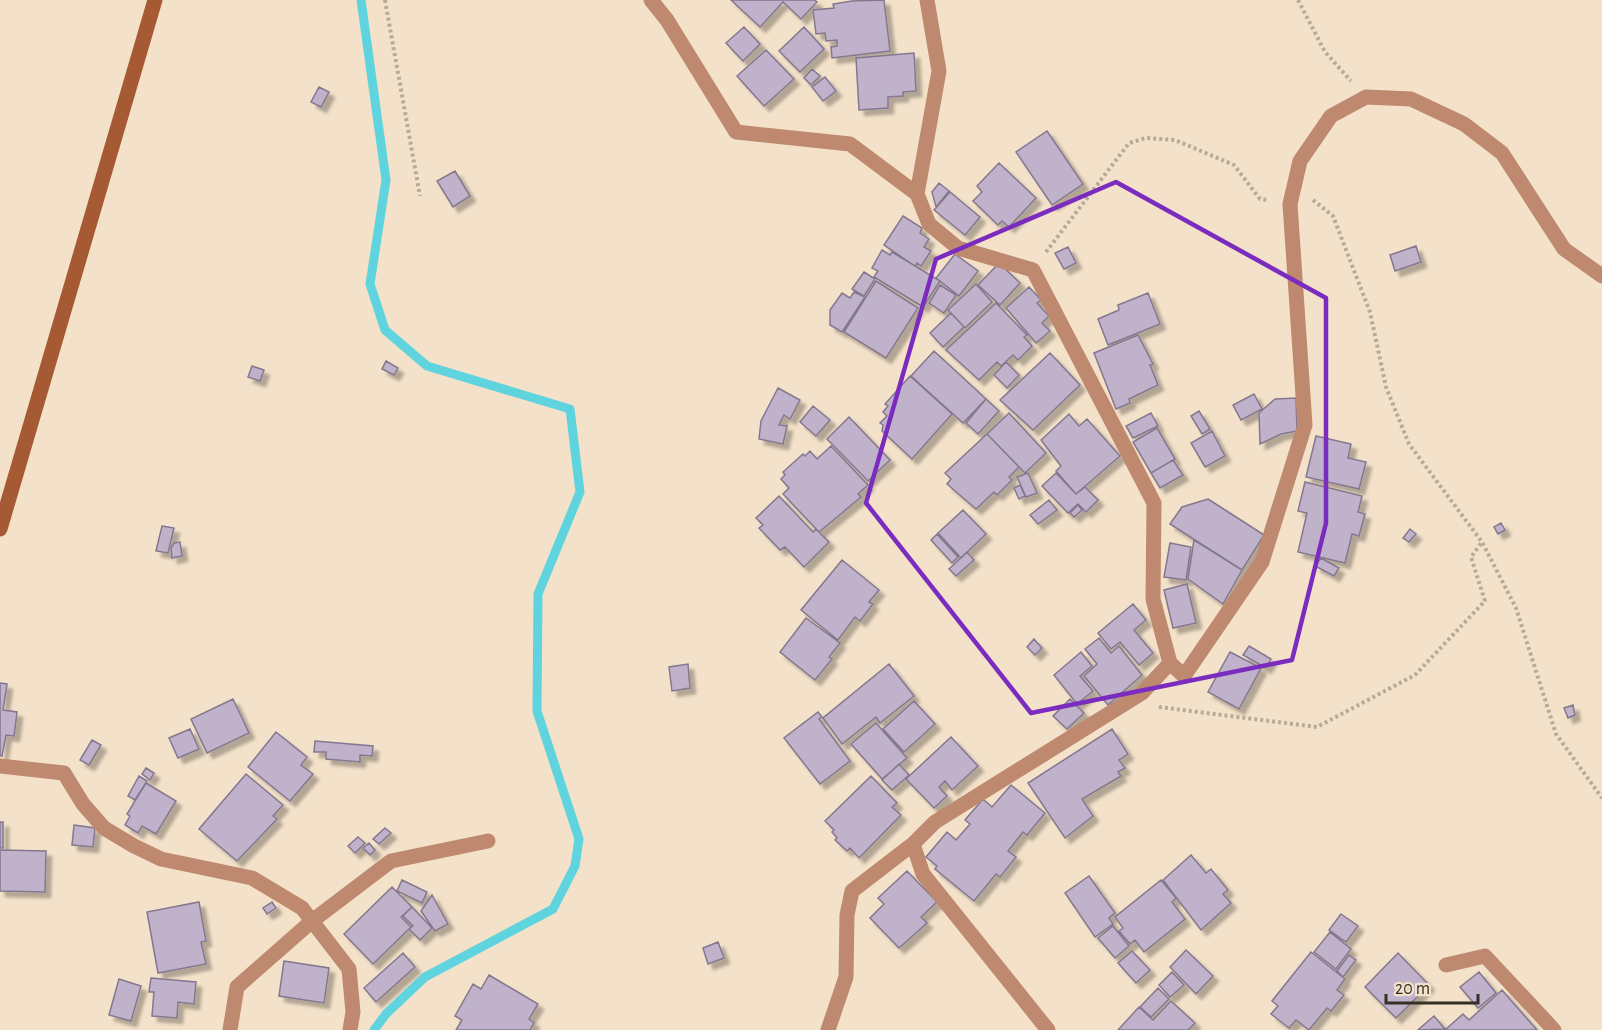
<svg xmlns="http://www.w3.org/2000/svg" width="1602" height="1030" font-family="'Alegreya Sans',sans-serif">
	<defs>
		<filter id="shadow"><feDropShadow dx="5.5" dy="5.5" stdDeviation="1.5" flood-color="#0004"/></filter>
	</defs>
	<rect width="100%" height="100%" fill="#f3e1c9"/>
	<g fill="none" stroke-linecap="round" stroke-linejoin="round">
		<path stroke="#5fd4de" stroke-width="9" d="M361,0l25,180 -16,104 15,46 42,36 143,43 10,83 -42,102 -1,117 42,128 -4,27 -22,43 -128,68 -39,37 -12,16"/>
	</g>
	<path fill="#c0b2cb" stroke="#84778e" stroke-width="1.5" filter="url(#shadow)" d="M731,0h83l3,2 -16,17 -18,-17 -23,25z
		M884,0l6,51 -58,7 -1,-11 6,-1v-6l-11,1 -1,-8 -9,1 -3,-24 21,-2 -1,-4 19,-3z
		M744,27l16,17 -17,17 -17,-18z
		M804,27l20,22 -24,23 -21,-21z
		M766,50l28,29 -30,27 -27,-30z
		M914,53l2,38 -13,1v4l-15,1v11l-29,2 -3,-52z
		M812,69l8,7 -9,9 -7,-7z
		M825,77l11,14 -13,10 -11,-14z
		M319,87l10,5 -8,15 -10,-5z
		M1047,131l36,53 -31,21 -36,-53z
		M999,163l37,35 -27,29 -7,-6 -4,4 -25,-24 9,-9 -5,-6z
		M455,171l15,25 -17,11 -16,-26z
		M939,183l10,8 -13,16 -4,-15z
		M950,192l30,25 -15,18 -31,-25z
		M903,216l19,12 -2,5 9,6 -5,8 7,4 -10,15 -4,-3 -2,3 -31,-21z
		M1416,246l5,16 -26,9 -5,-16z
		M1068,247l8,16 -12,6 -9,-16z
		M882,250l8,5 2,-3 48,29 -17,26 -49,-30 4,-6 -6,-3z
		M955,254l23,17 -19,25 -23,-18z
		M999,263l21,20 -20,22 -22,-20z
		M864,272l11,7 -11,17 -12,-7z
		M876,281l42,27 -32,50 -42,-26z
		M976,284l16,18 -27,26 -17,-18z
		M940,285l16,10 -12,18 -15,-10z
		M1029,287l12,13 -4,3 12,13 -7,7 8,8 -14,12 -30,-35z
		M854,292l11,5 -23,35 -12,-7v-15l12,-17 8,5z
		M1148,293l12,31 -52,21 -10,-26 21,-9 -1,-5z
		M996,303l31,32 -3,2 8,9 -14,14 -5,-5 -12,11 -4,-4 -18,18 -33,-30z
		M951,313l13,14 -21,20 -13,-14z
		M1138,335l15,29 -3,1 8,20 -29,14 1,4 -14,6 -22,-56z
		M934,351l52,48 -23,24 -52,-47z
		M1050,353l30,32 -47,45 -33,-30z
		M386,361l12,7 -4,7 -12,-6z
		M1006,362l13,13 -12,13 -13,-13z
		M252,366l12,4 -4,11 -12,-4z
		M910,376l42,38 -40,45 -30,-28 1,-6 -3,-2 7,-7 -4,-4 5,-6 -3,-2z
		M778,388l22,12 -10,19 -6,-4 -5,10 8,1 -4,18 -24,-5 2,-18z
		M1254,394l8,15 -21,11 -8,-15z
		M1296,398l1,33 -16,3 -21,10 -1,-31 16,-14z
		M986,399l13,12 -21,23 -12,-11z
		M813,406l17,14 -14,16 -16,-14z
		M1199,411l11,18 -8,5 -11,-18z
		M1009,413l37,40 -21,20 -38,-39z
		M1151,413l7,13 -25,12 -7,-12z
		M1069,414l10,12 8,-7 33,37 -44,38 -20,-23 5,-5 -20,-26z
		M849,417l41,43 -22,21 -41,-42z
		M1157,428l18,31 -24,14 -18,-31z
		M1212,431l13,25 -20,11 -14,-24z
		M987,434l32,33 -10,10 3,3 -15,15 -3,-3 -18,17 -29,-25 4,-5 -6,-6z
		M1316,436l35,8 -3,14 18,4 -7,27 -53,-12z
		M831,446l37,39 -10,9 3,3 -42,35 -36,-38 6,-6 -8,-9 4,-4 -2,-3 20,-18 2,2 5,-5 7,8z
		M1173,460l10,15 -23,13 -9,-15z
		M1028,473l9,20 -11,4 -9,-20z
		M1056,473l20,21 9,-7 13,13 -12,12 -8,-8 -10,9 -26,-27z
		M1305,482l57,14 -4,16 7,2 -6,22 -7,-2 -7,29 -47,-11 9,-39 -9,-2z
		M1020,485l5,11 -6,3 -5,-11z
		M779,496l34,36 3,-3 13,13 -25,25 -19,-20 -5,3 -21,-22 4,-3 -7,-7z
		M1208,499l56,36 -22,35 -72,-46 12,-17z
		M1049,500l8,10 -19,14 -8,-9z
		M1078,505l4,5 -8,7 -4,-4z
		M963,510l23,24 -25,24 -23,-25z
		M1501,523l4,7 -7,4 -4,-7z
		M162,526l12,2 -6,25 -12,-2z
		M1410,529l6,5 -7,8 -6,-4z
		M937,534l21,23 -6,6 -21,-23z
		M1194,540l48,30 -19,34 -35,-25z
		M180,542l2,14 -10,2 -1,-10 3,-5z
		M1170,543l21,4 -5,33 -22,-3z
		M967,552l7,8 -18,16 -7,-7z
		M1321,558l18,10 -5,8 -19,-10z
		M842,560l37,30 -10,12 4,2 -13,17 -5,-4 -17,23 -37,-30z
		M1187,584l9,39 -23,5 -9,-38z
		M1133,604l13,16 -12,10 19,23 -14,12 -19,-23 -9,7 -13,-16z
		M806,618l34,25 -11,14 3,2 -17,21 -35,-28z
		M1099,638l12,15 8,-7 23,29 -34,30 -24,-29 13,-12 -12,-15z
		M1034,639l8,9 -7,7 -8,-8z
		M1249,646l22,13 -5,9 -23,-13z
		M1081,652l11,14 -12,10 13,15 -16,13 -23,-29z
		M1230,652l31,16 -22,41 -31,-17z
		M688,664l2,24 -18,3 -3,-24z
		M889,664l25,32 -34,27 -4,-6 -34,27 -19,-26z
		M0,683l7,1 -4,26 14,2 -3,24 -8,-1 -4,21h-2z
		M233,699l16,34 -42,20 -16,-34z
		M1070,699l14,14 -17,16 -14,-13z
		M914,701l21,23 -31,28 -21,-23z
		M1573,705l2,10 -7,3 -4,-10z
		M818,712l4,5 -3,2 31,42 -30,23 -36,-46z
		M876,723l31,35 -25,21 -31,-35z
		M190,729l9,20 -21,9 -9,-20z
		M1112,729l16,25 -9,6 6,8 -7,4 3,4 -39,23 11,17 -28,22 -37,-55z
		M276,732l31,25 -6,8 12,9 -23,27 -42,-34z
		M951,737l27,29 -26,24 -7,-9 -6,6 8,9 -13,12 -28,-29z
		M92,740l9,5 -12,20 -9,-5z
		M315,741l58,5 -1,10 -12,-1v7l-34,-3v-7h-12z
		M899,764l10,11 -17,15 -10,-10z
		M146,768l8,5 -4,7 -8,-6z
		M246,774l37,31 -10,11 4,3 -40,42 -38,-32z
		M139,776l8,5 -12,19 -7,-4z
		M871,776l26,27 -5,4 9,8 -42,43 -9,-10 -3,3 -12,-11 2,-2 -5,-6 2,-2 -9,-9z
		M146,783l30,18 -20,33 -14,-8 -4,7 -13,-8 5,-9 -3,-2z
		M1011,785l34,28 -18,22 -4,-3 -15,19 8,6 -16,20 -4,-3 -22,27 -39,-32 2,-3 -11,-9 21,-25 9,8 14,-16 -5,-4 18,-21 9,8z
		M0,822h3v26h-3z
		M74,825l21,3 -2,19 -21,-2z
		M385,828l6,5 -12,11 -6,-5z
		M358,837l7,6 -10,10 -7,-7z
		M369,843l6,7 -5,5 -7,-7z
		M0,850l46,1 -1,41 -45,-1z
		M1191,855l15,18 5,-4 17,21 -5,4 8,9 -30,27 -38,-50z
		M907,871l30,31 -16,15 6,6 -28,25 -29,-30 14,-14 -6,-6z
		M1089,876l26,37 -6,5 4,6 -18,13 -30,-44z
		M402,880l25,12 -5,11 -25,-12z
		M1161,880l15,18 -4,4 13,17 -41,33 -9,-12 -5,4 -11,-13 4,-3 -8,-11z
		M392,887l20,20 -11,10 10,10 -38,37 -29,-30z
		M432,895l16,29 -13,7 -14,-20z
		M199,902l7,39 -5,1 5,22 -48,9 -11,-61z
		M272,902l4,6 -9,6 -4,-6z
		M412,907l20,21 -12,12 -11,-11 4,-3 -10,-10z
		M1341,914l17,12 -12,16 -17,-12z
		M1113,926l16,20 -14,12 -17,-20z
		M1330,932l21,17 -15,20 -22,-17z
		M718,942l6,16 -16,6 -5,-16z
		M1186,950l27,26 -17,18 -26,-27z
		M1132,951l18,19 -14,13 -18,-20z
		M1311,952l34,27 -8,11 7,5 -13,16 -4,-3 -18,22 -13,-10 -7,8 -18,-14 7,-8 -6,-5z
		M403,953l12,14 -39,35 -12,-14z
		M1398,953l31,32 -33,33 -31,-31z
		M1349,955l7,5 -13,17 -6,-6z
		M284,961l45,7 -5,35 -45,-7z
		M1172,972l12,13 -14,12 -11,-12z
		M1479,972l17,21 -18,15 -18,-21z
		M489,975l49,29 -9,15 5,4 -4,7h-74l6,-10 -7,-4 18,-32 8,5z
		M151,978l45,4 -2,22 -16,-2 -1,16 -25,-2 2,-24h-5z
		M119,979l22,7 -10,35 -22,-6z
		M1158,988l11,11 -18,18 -11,-10z
		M1502,990l35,40h-92l18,-16 6,6z
		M1171,1001l24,22 -7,7h-70l21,-23 14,13z
		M1434,1016l11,13 -27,1z"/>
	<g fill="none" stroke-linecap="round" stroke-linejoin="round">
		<path stroke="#b8aa97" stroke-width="4" stroke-dasharray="3 3" stroke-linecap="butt" d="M385,0l35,196
			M1298,0l27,52 26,29
			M1313,200l20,16 37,96 16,75 23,57 73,98 34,66 40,126 46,64
			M1046,252l83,-109 17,-5 29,2 59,25 26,34 8,1
			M1159,707l158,20 98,-52 70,-74 -14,-44 11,-15"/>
		<path stroke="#be896f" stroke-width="15" d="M312,921l79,-60 97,-20"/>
		<path stroke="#be896f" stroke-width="15" d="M651,0l16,20 69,112 114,12 67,50
			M927,0l12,71 -22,123 12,30 29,24 75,22 121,233 -1,96 17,64 -28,30 -207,129 -22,22 10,30 125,156
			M1170,663l14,13 78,-114 43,-137 -15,-221 10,-43 31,-45 35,-19 45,2 53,25 38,29 62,96 38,27
			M0,766l64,7 19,31 21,24 30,18 27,13 91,19 50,30 47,61 4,43 -3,18
			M1446,965l39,-9 69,74
			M230,1030l7,-43 75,-66
			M828,1030l18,-53 1,-62 5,-24 61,-47"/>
		<path stroke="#a65a33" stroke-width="15" d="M0,529l155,-529"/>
	</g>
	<path fill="none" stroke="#7b2cbf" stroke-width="4.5" stroke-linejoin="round" d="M1116,182l210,116v225l-34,137 -261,53 -165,-210 70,-244z"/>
	<path d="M1386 994v9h92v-9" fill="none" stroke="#362f26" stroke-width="3"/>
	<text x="1395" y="994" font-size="18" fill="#362f26" stroke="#f3e1c9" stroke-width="4.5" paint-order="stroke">20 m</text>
</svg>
